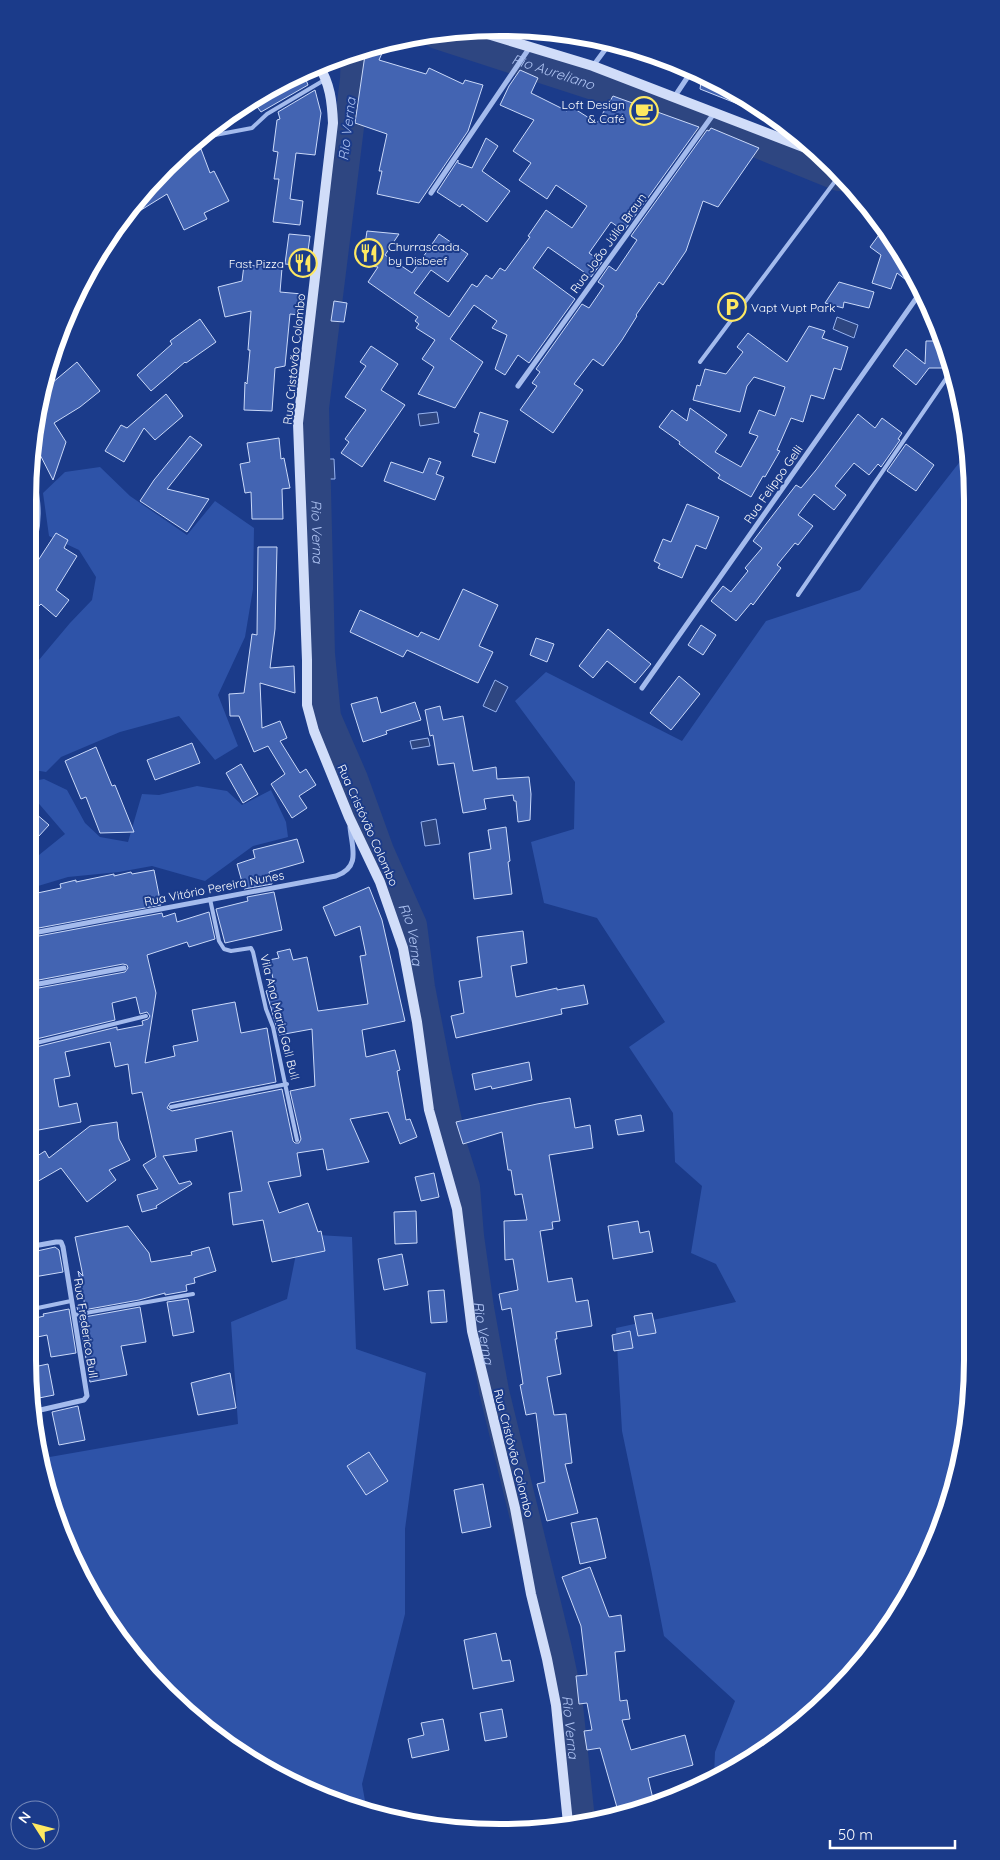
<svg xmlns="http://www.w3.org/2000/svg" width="1000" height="1860" font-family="Quicksand,sans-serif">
	<rect width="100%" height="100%" fill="#1b3b8a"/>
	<path fill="#2e53a8" d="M969,450l3,941 -16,92 -47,113 -97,119 -98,61 1,-24 20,-51 -71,-65 -13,-67 -29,-138 -6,-103 120,-26 -20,-38 -25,-11 11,-67 -27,-24 -2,-49 -44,-66 36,-25 -68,-104 -53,-15 -13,-61 43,-13 1,-47 -60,-81 31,-29 136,69 84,-120 94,-31z
		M100,467l30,29 57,39 28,-34 39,27 -1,61 -8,48 -27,58 20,51 -23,14 -36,-44 -59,16 -59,25 -15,15 -18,-3v-96l42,-50 22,-23 4,-23 -17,-27 -30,-14 -6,-43 22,-21z
		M44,779l23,11 18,33 15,14 28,5 14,-48 17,1 38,-9 30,5 15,14 29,-15 15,32 2,15 -35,9 -48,35 -53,-15 -33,6 -51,5 -40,12v-30l11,-4 26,-21 -37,-43v-9z
		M300,1234l52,3 4,112 70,24 -21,156v85l-43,170 5,28 -129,-59 -113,-105 -72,-136 -9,-54 194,-34 -7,-102 56,-23z"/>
	<path fill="#2e4681" stroke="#97b3ef" d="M837,317l21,8 -4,13 -21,-9z
		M437,412l2,11 -19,3 -2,-12z
		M323,459h11l1,20h-11z
		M495,680l13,7 -12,25 -13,-6z
		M428,738l2,8 -18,3 -2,-8z
		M436,819l4,25 -15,2 -4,-24z"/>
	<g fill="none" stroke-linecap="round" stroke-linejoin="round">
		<g stroke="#2e4681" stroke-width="30">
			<path id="s1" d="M437,34l261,85 141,57"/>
			<path id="s2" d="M356,52l-1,27 -41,329 6,246 6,63 27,62 26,72 33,74 8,62 17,88 16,74 12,38 4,49 10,72 15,83 63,258 10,47 13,124"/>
		</g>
	</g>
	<path fill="#4364b2" stroke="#cad9f9" d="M387,42l-8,18 47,14 3,-6 34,16 2,-4 18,5 -15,46 -49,72 -42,-9 5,-23h-3l8,-37 -32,-11 11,-75z
		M520,70l18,8 -7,15 36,18 3,-5 27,17 16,-27 86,31 -75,104 -13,-9 -22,31 13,9 -11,15 -43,-30 -15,21 42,31 -46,64 -11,-8 -13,20 -10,-6 12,-34 -15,-7 5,-7 -23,-16 -24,34 33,23 -28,46 -37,-14 16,-27 -12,-8 13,-19 -19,-12 3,-4 -4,-3 3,-4 -50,-35 10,-15 -16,-2 5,-34 32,3 -14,21 27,18 27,-39 29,20 -20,28 -17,-12 -17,23 35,24 23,-33 5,3 9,-12 6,4 8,-11 5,3 25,-34 -2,-1 18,-26 26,18 15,-22 -31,-21 -9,14 -28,-19 12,-17 -18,-12 21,-31 -34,-15 9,-19z
		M303,72l5,13 -47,27 -9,-12 39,-24z
		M702,75l34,16 10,7 -3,8 -43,-17z
		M315,90l6,23 -6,42 -19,-2 -6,46 13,2 -3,24 -27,-3 6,-43h-5l4,-27 -5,-1 4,-31 3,-1 -2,-7z
		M711,128l48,20 -41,59 -15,-6 -17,50 -23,34 -4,-3 -23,33 1,1 -15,24 -19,26 -10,-7 -19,25 9,6 -30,43 -33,-23 17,-24 -5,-3 8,-11 -4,-3 46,-65 7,4 15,-22 -6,-4 11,-16 7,5 21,-31 -6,-4 76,-106 2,1z
		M486,138l12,8 -16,25 28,20 -23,31 -25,-18 -2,3 -23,-15 21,-32v3l14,5z
		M201,149l9,24 4,-2 15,30 -25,12 3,6 -23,11 -17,-36 -47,29 25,-34 13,-13 12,-7 -1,-3 7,-7z
		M884,228l9,10 25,51 -21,-16 -6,16 -19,-6 9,-28 -11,-8z
		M289,234l21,2 -4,30 -21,-2z
		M244,265l38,3 -2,24 22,2 -3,21 -9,-1 -5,52 -10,2 -3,43 -28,-1 1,-28 2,2 3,-34h-2l3,-39 -26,6 -7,-30 24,-6z
		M839,282l35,10 -5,16 -25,-6 -1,6 -18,-5z
		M334,301l13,2 -3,19 -13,-1z
		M200,319l16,23 -30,21 -1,-1 -34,29 -14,-16 35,-31 -2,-3z
		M809,326l16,5 -3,7 26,9 -7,23 -7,-2 -10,31 -13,-4 -8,27 -12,-4 -14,32 3,1 -15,26 -2,-1 -12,21 -33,-19 2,-3 -41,-31 1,-2 -21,-15 13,-17 15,11 3,-13 37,27 -12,17 26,15 17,-31 -9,-3 10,-23 16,6 10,-29 -31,-10 -7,9 -7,26 -47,-12 4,-15 3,1 5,-17 21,5 17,-22 -6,-5 11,-14 39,29z
		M926,341h18l8,25 -3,2h-20l-13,17 -23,-19 13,-17 19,15z
		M371,346l27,18 -17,26 24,15 -43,62 -21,-14 8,-11 -4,-3 21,-29 -21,-13 21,-31 -6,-4z
		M77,362l23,29 -20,16 -26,16 12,19 -13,38 -20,-39 11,-64 1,-4 7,10z
		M166,394l17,22 -28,24 -11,-12 -20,34 -19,-11 16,-26 6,3z
		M480,412l28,9 -13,42 -23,-7 7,-22 -5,-2z
		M858,414l17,14 7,-10 20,15 -4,6 2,1 -19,27 -3,-3 -9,11 -15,-12 -19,23 11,9 -12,15 -20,-16 -16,21 15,11 -15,19 -3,-2 -18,22 4,3 -16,21 -12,16 -2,-2 -15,18 -25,-20 12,-15 8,6 17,-21 -3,-3 17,-20 -9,-7 43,-56 5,3 15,-18z
		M190,436l12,9 -35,44 42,10 -22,33 -47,-31 14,-21z
		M279,438l2,21 3,-1 6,30 -8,1 1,30h-31l-1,-27 -6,1 -5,-29 10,-2 -3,-19z
		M906,444l28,21 -18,26 -29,-20z
		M429,458l12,4 -5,12 8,3 -9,23 -51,-19 7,-19 32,11z
		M687,504l32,13 -13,32 -10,-4 -14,33 -24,-10 2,-4 -6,-3 9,-22 8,3z
		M56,533l12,7 -4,8 13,8 -21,34 13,10 -13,17 -15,-13 -13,12v-40z
		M258,547h19l-2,82 -5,39 24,-2 1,27 -35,-10 2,45 18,-7 7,17 -7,3 20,32 6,-4 10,16 -17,11 8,12 -15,10 -21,-34 14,-10 -17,-28 -14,6 -15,-36h-9l-1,-22 15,-1 8,-59 5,1z
		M463,589l35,16 -19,41 14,6 -15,31 -71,-33 -4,7 -53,-25 10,-22 58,27 3,-5 18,8z
		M701,625l15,10 -13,20 -15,-10z
		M608,629l43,35 -16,19 -28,-22 -14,17 -14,-12z
		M536,638l18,6 -7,18 -17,-7z
		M679,676l21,18 -29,36 -21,-17z
		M377,697l4,16 34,-11 6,18 -35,11 1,3 -24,8 -12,-38z
		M440,706l3,14 20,-4 10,55 23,-4 1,12 32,-2 2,17 -1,26 -12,2 -2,-21h-2l-1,-6 -29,4 2,10 -23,4 -9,-50 -16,2 -5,-30 -3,1 -5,-26z
		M192,743l8,20 -45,17 -8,-20z
		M96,747l16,39 3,-1 19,47 -34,1 -14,-36 -5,2 -16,-38z
		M241,764l17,30 -15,9 -17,-30z
		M28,807l21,18 -21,23z
		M506,827l4,34 -2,1 4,32 -38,5 -5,-46 22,-4 -3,-19z
		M297,839l7,23 -35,10 3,12 -28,5 -7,-25 18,-6 -2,-8z
		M154,870l7,35 -133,25v-35l33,-7 -1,-4 16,-4v2l38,-8v2l17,-4 1,2z
		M369,887l13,33 23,101 -43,9 4,27 29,-7 5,20 -3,1 9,49 4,-1 7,18 -17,7 -12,-32 -38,7 19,43 -42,8 -4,-21 -26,4 4,23 -33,6 11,31 29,-10 10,29 3,-1 4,20 -53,11 -9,-42 -30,5 -4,-32 13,-2 -10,-60 -37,8 2,12 -34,5 16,28 11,-3 2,3 -36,22 1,2 -15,4 -5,-17 21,-6 -15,-24 13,-8 -14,-65 -10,2 -4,-30 -13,3 -5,-25 -45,10 5,24 -16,3 5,28 18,-4 4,19 -53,10v-24l6,-2 -4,-19 5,-1 -7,-37 89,-22v3l26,-5 -1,-4 6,-2 2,-3 -3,-4 -7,2 -4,-17 -24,6 3,17 -87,21v-51l97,-18 3,-4 -1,-3 -4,-1 -95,18v-44l134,-25 1,4 12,-4 2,9 32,-10 6,27 -26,8 -2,-5 -40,13 9,38 -11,70 30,-7 -2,-10 25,-5 -6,-31 43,-8 6,31 26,-5 9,54 -106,21 -3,5 5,3 110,-22 11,52 2,2h4l2,-4 -11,-48 25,-5 -3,-57 -33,6 -13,-44 9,-3 -6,-28 10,-2 -2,-6 13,-3 3,11 14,-3 11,54 50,-7 -8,-48 6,-1 -6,-29 -25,10 -12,-29z
		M274,892l8,38 -57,13 -9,-34 32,-8 -1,-4z
		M523,931l4,32 -16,3 5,31 41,-9v2l27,-5 4,19 -27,5 1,5 -106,24 -5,-22 13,-3 -5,-32 23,-4 -5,-40z
		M529,1062l3,18 -40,9 -1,-3 -16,4 -3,-16z
		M570,1098l5,30 15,-3 3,23 -44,7 11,66 -8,1 1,7 -13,2 8,51 24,-4 4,24 12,-2 4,26 -36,6 1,7h-2l6,35 -14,3 7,38 12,-1 6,49 -7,1 13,49 -31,8 -10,-37 8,-2 -9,-69 -10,2 -6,-30 3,-1 -12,-76 -9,2 -3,-16 19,-4 -5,-31 -8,1 -1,-39 23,-1 -5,-26 -7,1 -4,-25h-3l-6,-38 -39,12 -7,-22 81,-18z
		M641,1115l3,16 -26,4 -3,-15z
		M117,1122l2,17 11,21 -21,10 7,10 -29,22 -26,-34 -33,19v-25l17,-11 4,7 41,-32z
		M434,1173l5,24 -18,4 -6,-24z
		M416,1211l1,32 -22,1 -1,-32z
		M638,1221l2,12 9,-2 4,21 -40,7 -5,-33z
		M128,1226l21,27 2,9 41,-7 -1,-3 18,-5 7,24 -22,7 1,5 -9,2 1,6 -22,4v-2l-26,7 -61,11 -1,-4 8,-1 -7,-35 5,5 -8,-39z
		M55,1247l4,3 4,22 -35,6v-25z
		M402,1254l6,31 -24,5 -6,-31z
		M444,1290l3,32 -16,1 -3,-32z
		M188,1299l6,33 -21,4 -6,-34z
		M140,1307l6,35 -25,4 6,29 -37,7 -11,-64z
		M69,1309l7,44 -25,4 -4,-22 -19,4v-19l16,-4 -1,-2z
		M652,1313l4,20 -18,3 -4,-20z
		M630,1331l3,17 -19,3 -2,-16z
		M48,1364l6,31 -20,4 -5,-31z
		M230,1373l6,35 -38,7 -7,-32z
		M78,1406l7,34 -26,5 -7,-33z
		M369,1452l19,29 -22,14 -19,-29z
		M483,1484l8,43 -29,6 -8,-43z
		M597,1518l9,40 -26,6 -9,-41z
		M590,1567l19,50 12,-2 4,36 -10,1 5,49 7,-1 3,19 -8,1 9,30 54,-15 8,30 -45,13 6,25 -36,8 -18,-63 -13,2 -3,-19 8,-1 -5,-27 -8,1 -3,-28 11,-1 -6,-49 -19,-49z
		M496,1633l6,28 8,-1 4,21 -41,8 -9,-49z
		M502,1709l5,28 -22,4 -5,-28z
		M443,1719l6,31 -37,8 -4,-19 16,-4 -3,-12z"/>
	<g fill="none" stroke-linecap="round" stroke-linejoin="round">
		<path stroke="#a4bbed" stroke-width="4" d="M199,138l53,-10 15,-14 59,-35
			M700,362l139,-186
			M798,595l154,-225
			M210,899l9,42 5,8 7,2 20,-3 2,4 13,57 7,18 24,113
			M28,1045l118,-29
			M171,1107l116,-23
			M28,1310l43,-9
			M74,1315l119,-21"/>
		<path stroke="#a4bbed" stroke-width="5" d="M593,66l17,-23
			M675,96l14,-21 5,-3
			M431,193l99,-146
			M518,386l197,-274
			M28,555c17,-28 9,-66 2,-97
			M642,688l278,-395
			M28,934l308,-58c25,-9 16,-28 14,-49
			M28,986l96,-18
			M28,1247l28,-5h5l2,5 24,149 -3,4 -48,11"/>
		<path stroke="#d1ddf9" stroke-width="10" d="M471,29l122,37 226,87
			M319,66c11,18 13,35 14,57l-35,300 9,237v45l7,26 35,86 31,65 23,66 14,74 12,88 28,99 15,122 43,177 16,86 16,65 9,46 12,118"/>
	</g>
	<defs>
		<symbol id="cafe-ring" viewBox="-11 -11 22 22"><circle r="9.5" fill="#1b3b8a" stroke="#fee861" stroke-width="1.5"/><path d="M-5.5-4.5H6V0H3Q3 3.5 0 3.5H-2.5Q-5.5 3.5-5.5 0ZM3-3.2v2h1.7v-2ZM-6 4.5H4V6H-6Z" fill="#fee861"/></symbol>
		<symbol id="restaurant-ring" viewBox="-11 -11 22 22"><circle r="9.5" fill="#1b3b8a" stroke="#fee861" stroke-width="1.5"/><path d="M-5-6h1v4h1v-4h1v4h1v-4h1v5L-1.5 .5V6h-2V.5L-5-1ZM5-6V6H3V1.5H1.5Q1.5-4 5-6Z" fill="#fee861"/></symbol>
		<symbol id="parking-ring" viewBox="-11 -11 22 22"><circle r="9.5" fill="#1b3b8a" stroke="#fee861" stroke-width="1.5"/><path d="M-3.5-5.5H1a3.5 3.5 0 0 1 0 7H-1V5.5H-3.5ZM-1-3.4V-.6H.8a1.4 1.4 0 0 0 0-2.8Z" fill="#fee861"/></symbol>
	</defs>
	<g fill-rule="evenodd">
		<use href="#cafe-ring" x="628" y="95" width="32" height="32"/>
		<use href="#restaurant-ring" x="353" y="237" width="32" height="32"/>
		<use href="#restaurant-ring" x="287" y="247" width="32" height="32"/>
		<use href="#parking-ring" x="716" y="291" width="32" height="32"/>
	</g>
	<g text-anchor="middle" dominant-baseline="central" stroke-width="4" stroke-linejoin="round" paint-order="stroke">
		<g font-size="12" fill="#fff" stroke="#1b3b8a" text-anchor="end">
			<text x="625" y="104">Loft Design<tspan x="625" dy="14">&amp; Café</tspan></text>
			<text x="388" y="246" text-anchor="start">Churrascada<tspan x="388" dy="14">by Disbeef</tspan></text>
			<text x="284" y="263">Fast Pizza</text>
			<text x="751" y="307" text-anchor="start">Vapt Vupt Park</text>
		</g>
		<g font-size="12" fill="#fff" stroke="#1b3b8a">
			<text transform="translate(608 243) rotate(-54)">Rua João Júlio Braun</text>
			<text transform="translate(294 359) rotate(-84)">Rua Cristóvão Colombo</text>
			<text transform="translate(773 484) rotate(-55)">Rua Felippo Gelli</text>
			<text transform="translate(368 825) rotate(66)">Rua Cristóvão Colombo</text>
			<text transform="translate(214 888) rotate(-11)">Rua Vitório Pereira Nunes</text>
			<text transform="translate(280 1017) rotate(76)">Vila Ana Maria Gall Bull</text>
			<text transform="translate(86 1328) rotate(81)">Rua Frederico Bull</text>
			<text transform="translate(514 1453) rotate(76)">Rua Cristóvão Colombo</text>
		</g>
		<g font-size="14" font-style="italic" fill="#b0c5f4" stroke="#1b3b8a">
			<text stroke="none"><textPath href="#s1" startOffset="122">Rio Aureliano</textPath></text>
			<text transform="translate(347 129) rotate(-83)">Rio Verna</text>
			<text stroke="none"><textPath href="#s2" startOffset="482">Rio Verna</textPath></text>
			<text stroke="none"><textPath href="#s2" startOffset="902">Rio Verna</textPath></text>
			<text stroke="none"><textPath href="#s2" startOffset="1308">Rio Verna</textPath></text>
			<text stroke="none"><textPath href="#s2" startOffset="1712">Rio Verna</textPath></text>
		</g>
	</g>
	<path d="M0 0H1000V1860H0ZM500 36H500A464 464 0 0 1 964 500V1360A464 464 0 0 1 500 1824H500A464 464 0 0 1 36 1360V500A464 464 0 0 1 500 36Z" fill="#1b3b8a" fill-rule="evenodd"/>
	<path fill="none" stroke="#fff" stroke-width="6" d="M500 36H500A464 464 0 0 1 964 500V1360A464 464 0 0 1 500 1824H500A464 464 0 0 1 36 1360V500A464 464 0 0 1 500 36Z"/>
	<g transform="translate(35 1825) rotate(306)"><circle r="24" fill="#1b3b8a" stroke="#7689b9"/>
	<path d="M0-4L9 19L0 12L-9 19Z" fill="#fee861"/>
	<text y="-8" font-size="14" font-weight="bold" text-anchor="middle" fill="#ffffff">N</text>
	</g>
	<path d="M830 1840v8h125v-8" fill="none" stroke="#ffffff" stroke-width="2.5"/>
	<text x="838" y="1840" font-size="15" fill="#ffffff" stroke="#1b3b8a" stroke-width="4" paint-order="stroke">50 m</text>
</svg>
